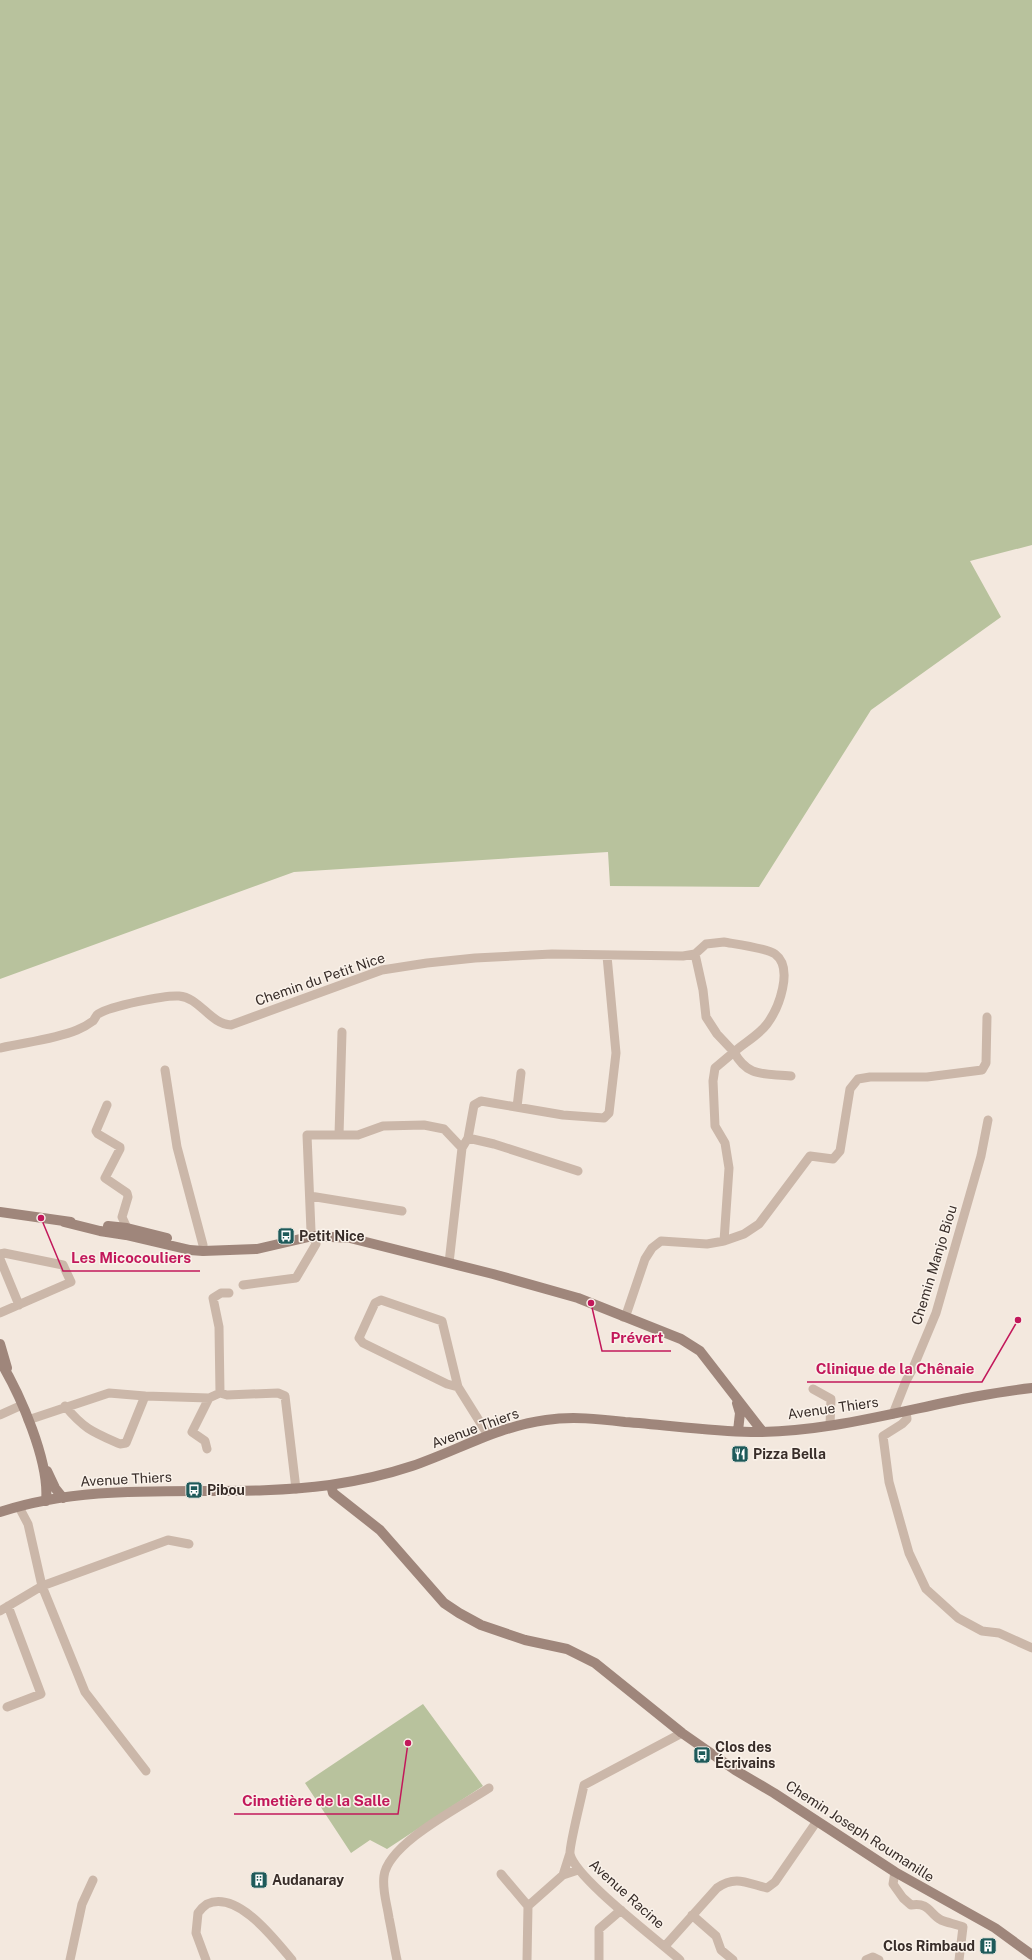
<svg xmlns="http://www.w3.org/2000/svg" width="1032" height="1960" font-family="'Public Sans',sans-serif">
	<rect width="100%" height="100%" fill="#f3e8de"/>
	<path fill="#b8c29d" d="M0,0h1032v545l-62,16 31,56 -130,93 -112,177 -149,-1 -2,-34 -314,20 -294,107z
		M423,1704l60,82 -96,63 -17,-9 -19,13 -46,-70z"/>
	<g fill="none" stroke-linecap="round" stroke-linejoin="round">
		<path stroke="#cbb7a9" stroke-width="9" d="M724,942c11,2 43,6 51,12 19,14 4,54 -8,70 -8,11 -23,19 -33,28l-17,-18 -11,-17 -3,-27 -8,-36 11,-10z
			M0,1048c26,-6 52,-8 77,-18 5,-2 12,-6 16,-9 2,-2 3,-6 5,-7 13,-8 66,-19 81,-18 20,1 31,28 52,29l151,-55 45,-7 48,-5 77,-4 131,2 12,-2
			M165,1070l12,77 26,98v6
			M107,1105l-11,26 2,3 22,13v2l-15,29 22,15 1,4 -6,20 5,11 -1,6
			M517,1107l4,-34
			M339,1135h19l25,-9 41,-1 20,4 18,19
			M468,1138l26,6 84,27
			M310,1196l92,15
			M724,1241l5,-73 -4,-25 -10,-17 -2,-45 2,-13 19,-16c14,26 30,21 57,24
			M0,1254l4,-1 59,12 8,17 -71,31
			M0,1259l19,46
			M449,1263l13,-115 6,-10 6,-33 7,-4 82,14 41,3 5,-5 7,-60 -9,-97
			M243,1285l53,-7 20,-34 -5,-13 -4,-96h32l3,-103
			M623,1317l3,-2 19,-56 7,-11 9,-7 46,3 17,-3 20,-7 15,-10 51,-68 23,3 7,-8 10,-62 8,-10 12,-2h57l55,-7 4,-7 1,-46
			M458,1387l-11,-3 -84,-41 -4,-5 16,-35 6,-3 61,21 16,66 30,48
			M813,1389l18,10 -1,26
			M220,1393l-1,-66 -6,-29 8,-5h8
			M145,1396l64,2
			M906,1411l1,8 -5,5 -19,12 6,46 20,71 17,36 32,29 24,13 17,2 33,15
			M893,1414l13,-33 7,-13 23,-55 45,-157 7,-36
			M0,1415l22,-10
			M28,1420l81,-27 36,3 -19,47 -6,1c-27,-12 -36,-15 -55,-38
			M207,1449l-2,-8 -13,-9 17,-34 11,-5 7,2 51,-2 7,3 11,93
			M0,1611l42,-25 -14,-62 -9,-17
			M7,1707l34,-13 -33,-88
			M146,1771l-61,-79 -43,-106 126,-46 21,4
			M570,1853l-7,22 15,-5
			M895,1872l-2,12 10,14 8,7c19,-3 18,9 30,15 7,3 15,4 22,7l-4,33
			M501,1874l27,32
			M692,1915l24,21 5,14 12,10
			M665,1946l52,-58c18,-13 30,-5 50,0l8,-6 42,-61
			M70,1960l12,-56 11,-24
			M206,1960l-10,-27 2,-20c2,-3 6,-7 9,-9 31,-14 68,36 85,56
			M397,1960c-3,-14 -5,-28 -8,-42 -2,-14 -7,-28 -5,-42 4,-33 78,-70 105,-88
			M527,1960l1,-54 35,-31
			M599,1960v-31l22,-19
			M680,1960c-22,-20 -105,-82 -110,-106 -1,-8 12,-58 14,-69l98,-52
			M866,1960l7,-3 6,3"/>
		<path stroke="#9f867b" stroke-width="10" d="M0,1212l71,10
			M64,1222l36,9 26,4 64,15 13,1 54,-2 56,-13 37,2 143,36 85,24 103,41 19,12 62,80
			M108,1226l19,2 40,10
			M0,1344l7,24
			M0,1361c20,33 50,101 46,140
			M737,1403l3,10 -2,18
			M47,1471l8,17 8,10
			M331,1485l2,8 47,37 64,73 15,10 22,12 44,15 42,9 28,14 87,70 53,37 39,23 121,79 100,56 37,27
			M0,1512c107,-35 220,-12 330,-27 27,-4 55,-10 82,-19 47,-16 84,-39 134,-46 26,-4 53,-1 79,2 42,3 84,9 126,10 95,1 187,-34 281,-44"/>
	</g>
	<defs>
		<symbol id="bus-square" viewBox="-11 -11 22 22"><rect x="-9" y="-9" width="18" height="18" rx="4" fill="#1e5a5a" stroke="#faf2ea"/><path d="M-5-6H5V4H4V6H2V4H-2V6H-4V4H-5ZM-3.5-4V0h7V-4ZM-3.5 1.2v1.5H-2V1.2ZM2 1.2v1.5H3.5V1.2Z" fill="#fff"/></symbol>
		<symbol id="restaurant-square" viewBox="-11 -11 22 22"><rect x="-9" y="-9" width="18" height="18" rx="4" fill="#1e5a5a" stroke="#faf2ea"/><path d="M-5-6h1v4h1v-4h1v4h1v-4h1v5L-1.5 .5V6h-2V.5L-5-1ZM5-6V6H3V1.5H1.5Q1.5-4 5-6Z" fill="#fff"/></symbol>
		<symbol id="building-square" viewBox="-11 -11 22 22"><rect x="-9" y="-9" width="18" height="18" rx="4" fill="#1e5a5a" stroke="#faf2ea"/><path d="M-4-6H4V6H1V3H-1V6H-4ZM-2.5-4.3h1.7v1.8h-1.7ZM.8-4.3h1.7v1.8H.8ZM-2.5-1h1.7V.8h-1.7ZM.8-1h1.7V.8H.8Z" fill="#fff"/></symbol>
	</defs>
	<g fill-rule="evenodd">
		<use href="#bus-square" x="276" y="1226" width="20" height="20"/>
		<use href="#restaurant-square" x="730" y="1444" width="20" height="20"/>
		<use href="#bus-square" x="184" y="1480" width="20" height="20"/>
		<use href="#bus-square" x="692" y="1745" width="20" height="20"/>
		<use href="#building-square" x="249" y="1870" width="20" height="20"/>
		<use href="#building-square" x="978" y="1936" width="20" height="20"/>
	</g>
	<g text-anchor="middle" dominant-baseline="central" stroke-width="3" stroke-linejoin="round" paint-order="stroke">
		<g font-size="14" fill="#382d29" stroke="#faf2ea">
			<text transform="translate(320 979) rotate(-19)">Chemin du Petit Nice</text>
			<text transform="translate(934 1265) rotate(-73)">Chemin Manjo Biou</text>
			<text transform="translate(833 1408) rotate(-8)">Avenue Thiers</text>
			<text transform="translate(475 1428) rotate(-20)">Avenue Thiers</text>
			<text transform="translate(126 1479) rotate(-3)">Avenue Thiers</text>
			<text transform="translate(860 1831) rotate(33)">Chemin Joseph Roumanille</text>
			<text transform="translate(627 1894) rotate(42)">Avenue Racine</text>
		</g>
		<g font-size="14" font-weight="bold" fill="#382d29" stroke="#faf2ea" text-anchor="start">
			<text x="299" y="1236">Petit Nice</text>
			<text x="753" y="1454">Pizza Bella</text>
			<text x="207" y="1490">Pibou</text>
			<text x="715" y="1747">Clos des<tspan x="715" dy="16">Écrivains</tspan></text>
			<text x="272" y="1880">Audanaray</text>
			<text x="975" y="1946" text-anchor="end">Clos Rimbaud</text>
		</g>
	</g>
	<path fill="none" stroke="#c2185b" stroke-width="1.5" d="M41 1218L63 1271H200M591 1303L602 1351H671M1018 1320L982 1382H807M408 1743L398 1814H234"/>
	<g fill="#c2185b" stroke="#faf2ea" stroke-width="1.5">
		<circle cx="41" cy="1218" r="4"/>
		<circle cx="591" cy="1303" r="4"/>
		<circle cx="1018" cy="1320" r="4"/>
		<circle cx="408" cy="1743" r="4"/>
	</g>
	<g font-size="15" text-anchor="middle" font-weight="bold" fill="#c2185b" stroke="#faf2ea" stroke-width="3" stroke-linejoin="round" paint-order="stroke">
		<text x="131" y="1263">Les Micocouliers</text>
		<text x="637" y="1343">Prévert</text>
		<text x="895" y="1374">Clinique de la Chênaie</text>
		<text x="316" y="1806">Cimetière de la Salle</text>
	</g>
</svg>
